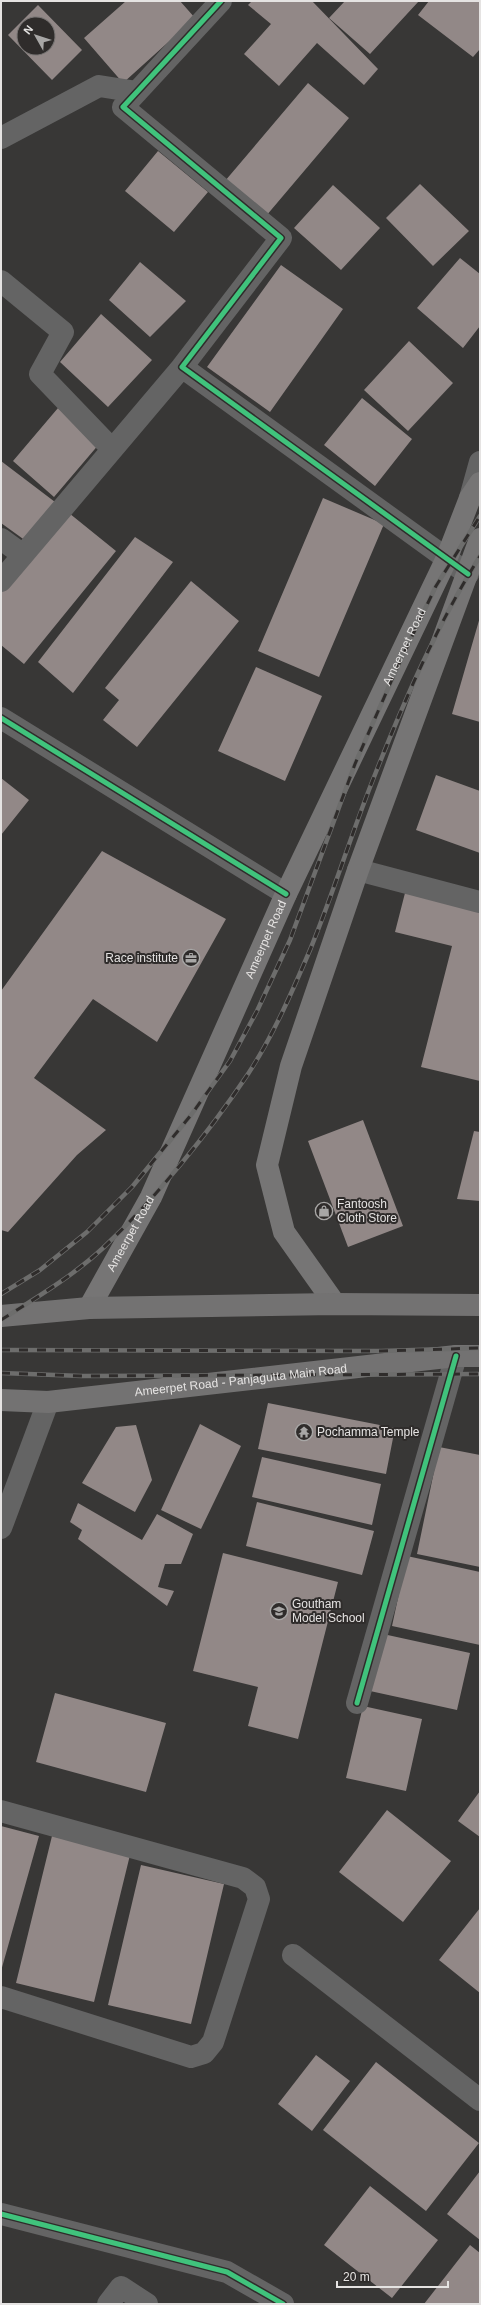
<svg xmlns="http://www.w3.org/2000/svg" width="481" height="2305" font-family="Helvetica,sans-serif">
	<rect width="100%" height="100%" fill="#383736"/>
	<path fill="#928887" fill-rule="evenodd" d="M126,1h54l15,17 -72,65 -39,-45z
		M252,1h60l66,68 -14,16 -47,-42 -38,43 -35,-32 27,-30 -23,-19z
		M345,1h74l-49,53 -41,-36z
		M429,1h51v48l-7,8 -55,-42z
		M38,5l44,45 -30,30 -44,-45zM24,24h24v24h-24z
		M308,83l41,35 -83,98 -41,-35z
		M158,151l50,41 -34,40 -49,-41z
		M420,184l49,47 -36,35 -47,-48z
		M333,185l47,43 -39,42 -47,-42z
		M460,258l20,16v52l-17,22 -46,-40z
		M140,262l46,39 -36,36 -41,-37z
		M281,265l62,44 -73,103 -63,-45z
		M101,314l51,46 -44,47 -48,-45z
		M409,341l44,42 -45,48 -44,-41z
		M362,398l50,41 -37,47 -51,-41z
		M58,408l42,35 -46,54 -41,-36z
		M1,461l54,41 -29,39 -25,-18z
		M323,498l61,26 -65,153 -61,-26z
		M64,509l52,42 -92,113 -23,-19v-59z
		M135,537l38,25 -100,131 -35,-31z
		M191,581l48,40 -102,126 -34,-27 16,-20 -14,-12z
		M480,617v105l-28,-8z
		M256,667l66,29 -37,85 -67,-30z
		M436,775l44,16v62l-64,-23z
		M1,778l28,22 -28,35z
		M102,851l124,68 -69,123 -64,-43 -59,79 72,52 -29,25 -69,77 -7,-2v-239z
		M405,893l75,19v169l-59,-14 31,-121 -57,-14z
		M363,1120l40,106 -55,21 -40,-106z
		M474,1131l6,1v69l-23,-2z
		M268,1403l127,25 -9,46 -128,-25z
		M200,1424l41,22 -40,83 -40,-19z
		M136,1425l16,55 -17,32 -53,-29 34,-56z
		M439,1447l41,8v112l-63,-13z
		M262,1457l119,27 -9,41 -120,-28z
		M257,1502l117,29 -12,44 -116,-29z
		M78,1503l64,37 15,-26 36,20 -12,30h-16l-7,23 16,4 -7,15 -89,-67 4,-9 -12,-8z
		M223,1553l115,29 -40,157 -50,-13 10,-39 -65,-16z
		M407,1556l73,16v73l-88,-19z
		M383,1634l87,19 -13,57 -87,-19z
		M55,1693l111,30 -20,69 -110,-30z
		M363,1706l59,13 -16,72 -60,-13z
		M480,1791v46l-22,-16z
		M387,1810l64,51 -48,61 -64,-50z
		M1,1826l38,10 -38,135z
		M52,1836l78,19 -36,147 -78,-19z
		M141,1865l83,19 -33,140 -83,-19z
		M480,1908v85l-41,-33z
		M316,2055l34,26 -38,50 -34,-27z
		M376,2062l103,81 -53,68 -103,-81z
		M480,2171v69l-33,-26z
		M370,2186l68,54 -46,58 -68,-53z
		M470,2245l10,8v51h-56z"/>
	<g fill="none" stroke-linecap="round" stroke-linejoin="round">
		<path stroke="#646464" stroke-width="22" d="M1,138l98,-52 38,6
			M1,281l62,51 -23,42 72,75
			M182,367l286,207
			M470,498l10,-36
			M1,539l22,16
			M1,581l181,-214 99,-129 -158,-131 98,-106
			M1,718l285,176
			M358,870l122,32
			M1,1528l47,-126
			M357,1703l99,-347
			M1,1811l242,67 12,9 4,12 -46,143 -9,11 -13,4 -190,-60
			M293,1955l187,145
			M1,2214l226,58 56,32
			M108,2304l13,-17 26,17"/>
		<g stroke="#767575" stroke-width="22">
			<path d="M335,1304l-51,-72 -17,-67 24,-99 67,-196 122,-331"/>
			<path id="s1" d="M89,1308l62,-111 135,-303 160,-334 24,-62 10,-15"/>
		</g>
		<g stroke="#737272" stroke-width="22">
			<path d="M1,1316l88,-8 246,-4 145,1"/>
			<path id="s2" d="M1,1400l47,2 408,-46h24"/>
		</g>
		<defs>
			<path id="rail" d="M1,1294l39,-24 47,-38 45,-45 59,-72 39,-54 27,-50 33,-71 65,-176 42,-96 39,-82 44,-70
				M1,1320c35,-22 72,-44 102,-72 52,-49 105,-114 145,-174 25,-38 44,-82 62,-124 24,-58 42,-119 66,-178 29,-73 62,-149 104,-216
				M1,1350l380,1 99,-3
				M1,1373l81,3 398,-2"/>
		</defs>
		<use href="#rail" stroke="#6d6d6c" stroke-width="4.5"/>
		<use href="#rail" stroke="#2f2c2b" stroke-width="3" stroke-dasharray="9" stroke-linecap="butt"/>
		<defs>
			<path id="cycleway" d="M221,1l-98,106 158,131 -99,129 286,207
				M1,718l285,176
				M357,1703l99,-347
				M1,2214l226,58 56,32"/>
		</defs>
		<use href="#cycleway" stroke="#2f2c2b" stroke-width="8"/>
		<use href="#cycleway" stroke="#40c37c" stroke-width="5"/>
	</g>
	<defs>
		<symbol id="office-ring" viewBox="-11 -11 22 22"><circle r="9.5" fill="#2f2c2b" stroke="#a8a7a6" stroke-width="1.5"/><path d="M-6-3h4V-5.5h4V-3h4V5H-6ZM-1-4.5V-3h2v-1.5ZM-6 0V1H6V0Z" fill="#a8a7a6"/></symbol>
		<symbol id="shop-ring" viewBox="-11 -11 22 22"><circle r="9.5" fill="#2f2c2b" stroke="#a8a7a6" stroke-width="1.5"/><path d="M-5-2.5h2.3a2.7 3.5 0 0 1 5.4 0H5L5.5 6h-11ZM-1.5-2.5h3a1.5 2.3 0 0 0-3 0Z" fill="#a8a7a6"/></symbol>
		<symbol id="temple-ring" viewBox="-11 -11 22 22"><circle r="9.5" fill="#2f2c2b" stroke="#a8a7a6" stroke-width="1.5"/><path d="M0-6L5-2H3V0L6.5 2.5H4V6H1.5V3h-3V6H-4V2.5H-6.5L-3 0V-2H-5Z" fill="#a8a7a6"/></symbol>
		<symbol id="school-ring" viewBox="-11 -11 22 22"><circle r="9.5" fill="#2f2c2b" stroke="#a8a7a6" stroke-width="1.5"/><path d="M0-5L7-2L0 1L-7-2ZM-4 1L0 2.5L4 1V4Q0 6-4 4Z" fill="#a8a7a6"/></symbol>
	</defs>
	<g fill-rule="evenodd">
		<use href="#office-ring" x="181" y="948" width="20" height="20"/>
		<use href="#shop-ring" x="314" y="1201" width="20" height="20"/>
		<use href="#temple-ring" x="294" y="1422" width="20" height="20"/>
		<use href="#school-ring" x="269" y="1601" width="20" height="20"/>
	</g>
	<g text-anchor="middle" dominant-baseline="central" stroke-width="4" stroke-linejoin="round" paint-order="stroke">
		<g font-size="12" fill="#e5e3e2" stroke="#2f2c2b">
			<text stroke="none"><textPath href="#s1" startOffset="733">Ameerpet Road</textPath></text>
			<text stroke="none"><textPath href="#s1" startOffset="409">Ameerpet Road</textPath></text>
			<text stroke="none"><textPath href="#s1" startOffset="85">Ameerpet Road</textPath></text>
			<text stroke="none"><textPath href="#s2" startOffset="241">Ameerpet Road - Panjagutta Main Road</textPath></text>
		</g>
		<g font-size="12" fill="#e5e3e2" stroke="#2f2c2b" text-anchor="start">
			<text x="178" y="958" text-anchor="end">Race institute</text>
			<text x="337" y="1204">Fantoosh<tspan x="337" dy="14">Cloth Store</tspan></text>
			<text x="317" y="1432">Pochamma Temple</text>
			<text x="292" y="1604">Goutham<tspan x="292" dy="14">Model School</tspan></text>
		</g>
	</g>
	<rect width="481" height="2305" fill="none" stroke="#e5e3e2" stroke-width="4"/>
	<g transform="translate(36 36) rotate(309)"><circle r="19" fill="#2f2c2b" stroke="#787574"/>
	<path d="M0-3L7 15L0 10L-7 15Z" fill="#a8a7a6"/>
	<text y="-6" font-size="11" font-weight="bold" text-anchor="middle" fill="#e5e3e2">N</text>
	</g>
	<path d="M337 2281v6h111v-6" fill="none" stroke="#e5e3e2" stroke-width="2"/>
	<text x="343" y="2281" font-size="12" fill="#e5e3e2" stroke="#2f2c2b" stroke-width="3" paint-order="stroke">20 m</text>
</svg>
